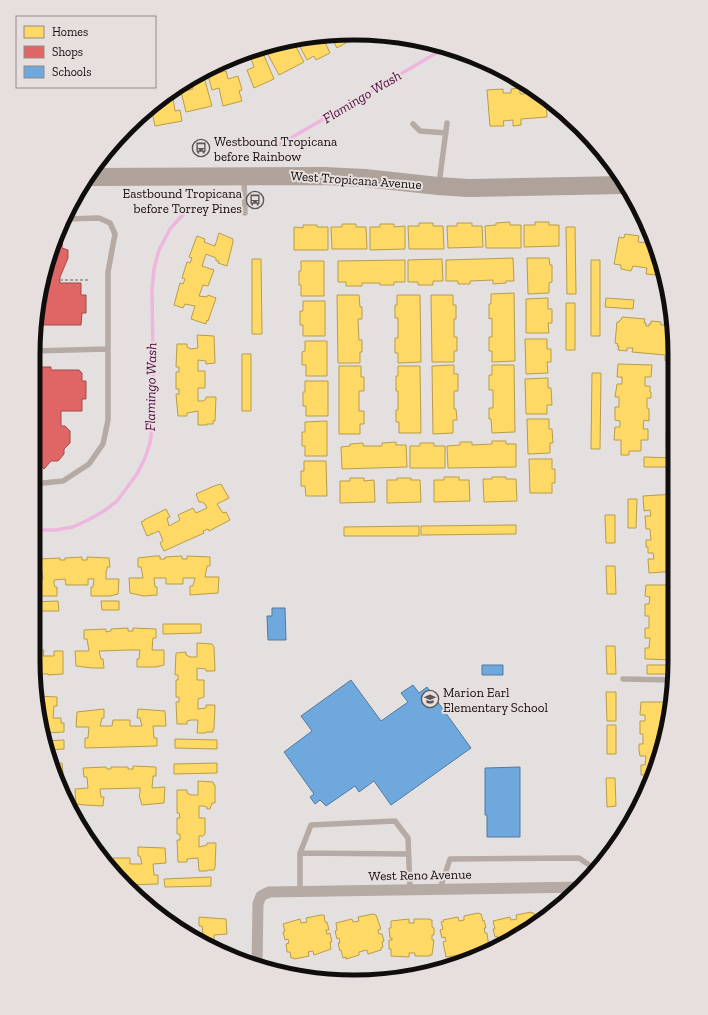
<svg xmlns="http://www.w3.org/2000/svg" width="708" height="1015" font-family="'Zilla Slab',serif">
	<rect width="100%" height="100%" fill="#e5e0e0"/>
	<path fill="#ffd966" stroke="#b79c4b" d="M351,33l3,5 -17,10 -7,-13z
		M322,36l8,17 -14,7 -2,-4 -7,4 -11,-21z
		M277,43l4,7 13,-7 10,19 -25,13 -14,-26z
		M262,51l12,28 -20,9 -7,-18 7,-3 -4,-11z
		M226,71l2,8 10,-3 4,14 -3,1 3,10 -19,5 -4,-18 -7,2 -4,-15z
		M204,77l8,29 -26,6 -5,-20 12,-3 -2,-9z
		M520,88v6l17,-1v2h5l4,3 1,19 -26,2v6l-8,1v-6l-10,1 1,5h-14l-3,-36 16,-1v4h8v-4z
		M173,97l2,14 5,-1 2,11 -27,5 -4,-19 11,-9z
		M142,115l1,7 -12,2z
		M510,222v3h11v23h-35l-1,-22 11,-1v-2z
		M535,222h14v3h10v21l-35,1v-22h11z
		M419,223h14v3h10l1,23h-35l-1,-23h11z
		M457,223h15v3h10l1,21 -35,1 -1,-22h10z
		M342,224h14v3h10l1,22h-35l-1,-22h11z
		M380,224h14v3l11,-1v23l-35,1v-23h10z
		M303,225h14v2h11v23h-34v-23l9,1z
		M566,227h9l1,67h-9z
		M219,233l14,6v3l-6,24 -9,-3 1,-2h-3v-3l-10,-4 -4,12 12,4 -6,16 -5,-1 -4,11 8,1 1,-2 8,3 -8,23 -1,-1 -1,4 -15,-5 4,-13 -10,-2 -2,4 -9,-3 6,-22 3,1 2,-5 -3,-1 5,-16 3,1 2,-5 -3,-1 8,-21 8,3 -1,3 11,4z
		M625,234l14,2 -1,6 9,1 1,-5h3l11,35 -5,-1 -1,3 -10,-1 1,-6 -14,-2 -2,5 -10,-2v-4l-7,-1 5,-27 5,1z
		M513,258l1,23h-8v2l-13,1v-4l-23,1v3h-12v-3h-12v-21z
		M527,258h22l1,7h2v17l-3,1v10l-21,1z
		M252,259h9l1,75h-10z
		M442,259l1,22h-10v4h-15v-3h-10v-22z
		M405,260v22h-11v3h-14v-2h-18v3h-16v-4h-8v-21z
		M591,260h9v76h-9z
		M301,261h23v35h-23v-11h-2v-14h2z
		M514,293l1,68 -23,1v-11h-3v-14h3v-19l-3,1v-15h2v-10z
		M337,295h22l1,12h2v12h-4l1,21h3v12h-2v11h-22z
		M397,295h23l1,67 -23,1v-10h-3v-15h3v-20h-3v-13h2z
		M431,295h22v10h3v14h-2v18h3v14h-3v11h-22z
		M548,298v11h4v14h-4l1,10h-23v-34z
		M606,298l28,2 -1,9 -28,-2z
		M303,301h22v35h-22v-11h-3v-14h3z
		M566,303h9v47h-9z
		M622,317l23,2 -1,4h2v3h3v-2h2v-3l10,1v3h3l1,-8h6l4,47h-6v-3h-4v-6l-33,-3 1,-4h-6v3l-9,-1 1,-4h-2l1,-2 -3,-1 2,-21h2l1,-2h1z
		M197,335l17,1 1,27 -9,1v-3l-8,-1v11h7v17h-7v13h5l3,-2v-2h10l-1,24h-2v3h-6v1h-9v-14l-11,2v3h-9l-2,-22h3v-5h-3v-17h3v-5h-3l1,-23h10v3l4,2 7,-1z
		M525,339h22v10h4v13h-4l1,11 -22,1z
		M305,341h22v35h-21v-11h-4v-13l3,-1z
		M242,354h9v57h-9z
		M618,364l34,1 -1,12h-6v9h5v6h1v6h-4v10l2,1v12l-5,-1 -1,9h5v11h-7v11h-12v4h-8v-15h-7l1,-13h5v-6l-5,-1v-13h4v-10h-4l2,-13h5v-7h-5z
		M454,365v9h4v17h-4v18h2l1,11h-4v13l-20,1 -1,-68z
		M492,365h22l1,67 -23,1 -1,-14h-2v-11h4v-18h-4v-15h3z
		M339,366h22v11h3v14h-5v20h5v13h-4v10h-21z
		M398,366h22l1,67h-22v-11h-3v-12h2v-19h-2v-15h2z
		M592,373h9l-1,76h-9z
		M548,378v10h3l1,17h-5v9h-21l-1,-35z
		M305,381h23v35h-22v-10h-3v-14h2z
		M667,415h8v33l-9,-1z
		M527,419h22v10h3l1,14h-3v10l-22,1z
		M327,421v35h-22v-10h-3v-14h3v-10z
		M492,441h14v3h10v23l-68,1 -1,-22 13,-1v-3h12v3l20,-1z
		M396,442v3h10l1,22 -65,2 -1,-22 9,-1v-2l13,-1v3h19v-3z
		M420,443h14v3h11v22h-35v-22h10z
		M644,457l29,1 -1,9h-28z
		M529,459h23v10h3v14h-3v10h-22z
		M304,461h22l1,35h-21l-1,-10h-4v-15h3z
		M444,477h15v3h10l1,21 -36,1v-22h10z
		M492,477h14v2h10l1,22 -33,1 -1,-23h9z
		M350,478h14v3l10,-1 1,22 -35,1v-22h10z
		M397,478h14v2h9l1,22 -34,1v-23h10z
		M221,484l8,14 -12,6 6,9 3,-1 4,8 -21,11 -1,-2 -5,2 1,2 -40,18 -4,-8 3,-2 -4,-10 -12,5 -6,-14 3,-1v-1l22,-11 4,8 -3,1 2,8 11,-6 -2,-5 15,-7 3,5 11,-5 -2,-4 -3,-2h-3l-3,-8 18,-8z
		M675,494v8h-2l1,14 1,-1v56l-26,2 -1,-14h6l-1,-6h-5v-6h-2v-7h5l-1,-11h-4l-1,-13h6l-1,-6 -6,1 -1,-15z
		M628,499h9l-1,29h-8z
		M605,515h10v28h-9z
		M516,525v9l-95,1v-9z
		M419,526v10h-75v-9z
		M156,556h4v3h5v-2l17,-1v3h5v-3l23,1v9h-3l-2,11h14l-1,16 -28,2v-9h3l2,-8h-12v6h-17v-6h-12l1,9h2v8l-13,1 -14,-3 -1,-15h14l-2,-11h-3v-9z
		M82,557v3h5v-3l22,1 1,9h-3v3l-1,1v8h13l-1,15 -8,2h-19v-9h2l1,-8h-6v6h-22l-1,-6 -11,1v4l1,3h2v9h-24v-17h10l-1,-7 -1,-4h-3v-9l22,-1v2h5v-2z
		M606,566h9l1,28h-9z
		M646,585h29v12h-2v9h2v33l-3,-1v11h3v11l-30,-1v-11h4l1,-10h-5v-10h4v-12h-4v-12h4l1,-7 -5,-1z
		M58,601l1,10h-26v-9z
		M101,601h18v9h-17z
		M163,624h38v9l-38,1z
		M128,628v3h5v-3l23,1v9h-3l-1,12h12v15l-8,2h-19v-8h2l1,-9h-11l-30,1 2,8h2l1,9h-12l-16,-2 -1,-15h14l-2,-12h-3v-9l22,-1v3l5,-1v-2z
		M197,643l15,1 2,3 1,24h-9v-2l-9,-1v12h7v17l-6,2v10l8,-1v-3h9l-1,24h-1v3h-7v1h-9l1,-13h-7l-4,1v3h-10l-1,-22h3v-5h-3v-17h2v-5h-3l1,-22 10,-1v3l4,2h7z
		M606,646h9l1,28h-9z
		M33,650h11l-1,6h11v-5h9v23l-15,1v-1h-7v2h-6v2z
		M647,665h28l-1,9h-27z
		M606,692h10v29h-9z
		M38,696l19,1v9h-3l-1,12h8v5h3v9l-22,1 -1,-10h3v-5h-3z
		M641,702h30l-2,22 -16,51h-12v-10h4l1,-9h-6l-1,-6v-6h4v-10h-3v-13h5v-6h-5z
		M104,709v9h-2l-2,8h12l1,-6h17v6h12l-2,-8h-3l1,-9 27,2 1,15h-13l1,12h3v8l-72,2v-10h3l1,-11h-13l1,-15z
		M607,725h9v29h-9z
		M175,739l42,1v9l-42,-1z
		M64,740v9l-17,1 -3,-9z
		M62,763l1,10h-6l-4,-9z
		M217,763v10l-43,1v-10z
		M133,766l23,1v9h-3l-1,12 13,-1 -1,16 -22,2 -3,-10 1,-2v-5l-40,1 1,8h3l-1,9 -18,-1 -9,-1 -1,-15 13,-1 -1,-11h-3l-1,-9 23,-1 1,2h4v-2h17v2h5z
		M606,778h9l1,28 -9,1z
		M198,781l15,1 1,3h1v18h-3l-2,6h-3v-2l-4,-1h-4v12h6v16l-2,2h-4v11l8,-2v-2h9l-1,24 -1,3h-6l-1,1h-8l-1,-13 -11,1v3h-9l-1,-22h3v-6h-3v-16h3l-1,-5h-2v-23h10v3l4,2h7z
		M642,786h7l-7,14z
		M94,847h10v9l-1,1z
		M138,847l27,1 1,15 -13,1 1,11h4v9l-31,1 -18,-21h4v-6h17v6h12l-2,-8h-2z
		M211,877v9l-46,1 -1,-8z
		M531,912v1h3l1,7h2l-39,28 -2,-7 2,-1 -1,-4 -2,1 -2,-8h2l-2,-8 17,-4 1,3 6,-1 -1,-4z
		M478,913l3,1 2,7 1,-1 2,8h-2l1,5h2l2,15 -16,4 -1,-2 -6,2v2l-20,3 -3,-15 3,-1 -1,-4 -3,1 -2,-8 3,-1 -2,-7 3,-1 -1,-1 15,-3 1,4 5,-1v-4z
		M373,914l3,1 5,14 -3,1 1,4h3l2,7 -2,1 1,5 -2,1v2l-13,4 -1,-4 -8,2v3l-13,4v-2l-3,1 -2,-8 -1,1 -2,-8h2l-1,-5 -2,1 -2,-8 2,-1 -1,-7 16,-4 1,3 6,-1 -1,-4z
		M321,915h3l1,7h2l2,8h-3l1,4 3,-1 2,9h-2l1,7 -17,6 -1,-4 -5,1 1,4 -15,3v-1h-3l-1,-6h-3l-1,-8 3,-1 -1,-4 -3,1 -2,-8 2,-1 -2,-7 17,-5 1,4 6,-1 -1,-4z
		M199,917l27,2 1,15 -13,1v7l2,4h3v4l-25,-16h9l-1,-8h-3z
		M409,919v4h5v-4h16v1h2v7l2,1v7h-2v5h2l-2,15h-2v1h-15v-3h-6v4l-18,-1v-7h-2v-9h3v-2h-2l-1,-10h2v-7z"/>
	<path fill="#e06666" stroke="#a24b4b" d="M60,236l3,1 -1,11 6,2v8l-8,19v6h21v12h5v18h-4l-1,12h-45l3,-33z
		M36,367h15v3h28l3,3v8h4v18h-4v12h-21v15h4l5,5v12l-6,6v5l-6,7h-7l-7,8 -11,-10v-89h3z"/>
	<path fill="#6fa8dc" stroke="#527a9e" d="M272,608h13l1,32h-18l-1,-24h5z
		M482,665h21v10h-21z
		M351,680l30,41 27,-19 -7,-9 12,-8 6,8 8,-6 44,61 -80,57 -17,-24 -15,11 -4,-6 -29,20 -6,-6 -5,4 -5,-7 4,-3 -30,-42 28,-21 -11,-15z
		M520,767v70h-33v-22h-2v-47z"/>
	<g fill="none" stroke-linecap="round" stroke-linejoin="round">
		<path stroke="#eeb5df" stroke-width="3.5" d="M279,145l166,-97
			M33,530h23l17,-3 15,-7 16,-9 13,-10 20,-27 8,-16 5,-15 4,-26 -2,-127 2,-21 5,-19 11,-21 20,-22"/>
		<path stroke="#aaa19d" stroke-width="2" stroke-dasharray="3 2" stroke-linecap="butt" d="M60,280h29"/>
		<path stroke="#b6aaa4" stroke-width="5.5" d="M413,124l7,7 26,2
			M244,179l1,34
			M439,184l8,-61
			M33,351l75,-2
			M33,484l30,-3 26,-17 14,-20 5,-24v-148l7,-38 -5,-11 -11,-5 -33,1
			M623,679l50,1
			M300,853l108,1
			M440,889l10,-30 129,-1 13,9 1,6
			M300,890v-37l11,-28 84,-4 13,17 2,51"/>
		<path stroke="#b6aaa4" stroke-width="11" d="M257,965l1,-61 3,-8 8,-4 313,-5"/>
		<path stroke="#afa29a" stroke-width="18" d="M89,177l235,-1 41,2 73,8 30,2 155,-3"/>
	</g>
	<defs>
		<symbol id="bus-ring" viewBox="-11 -11 22 22"><circle r="9.5" fill="#e7dfde" stroke="#5b5757" stroke-width="1.5"/><path d="M-5-6H5V4H4V6H2V4H-2V6H-4V4H-5ZM-3.5-4V0h7V-4ZM-3.5 1.2v1.5H-2V1.2ZM2 1.2v1.5H3.5V1.2Z" fill="#5b5757"/></symbol>
		<symbol id="school-ring" viewBox="-11 -11 22 22"><circle r="9.5" fill="#e7dfde" stroke="#5b5757" stroke-width="1.5"/><path d="M0-5L7-2L0 1L-7-2ZM-4 1L0 2.5L4 1V4Q0 6-4 4Z" fill="#5b5757"/></symbol>
	</defs>
	<g fill-rule="evenodd">
		<use href="#bus-ring" x="191" y="138" width="20" height="20"/>
		<use href="#bus-ring" x="245" y="190" width="20" height="20"/>
		<use href="#school-ring" x="420" y="689" width="20" height="20"/>
	</g>
	<g text-anchor="middle" dominant-baseline="central" stroke-width="4" stroke-linejoin="round" paint-order="stroke">
		<g font-size="13" fill="#100d0d" stroke="#e7dfde" text-anchor="start">
			<text x="214" y="141">Westbound Tropicana<tspan x="214" dy="15">before Rainbow</tspan></text>
			<text x="242" y="193" text-anchor="end">Eastbound Tropicana<tspan x="242" dy="15">before Torrey Pines</tspan></text>
			<text x="443" y="692">Marion Earl<tspan x="443" dy="15">Elementary School</tspan></text>
		</g>
		<g font-size="13" fill="#100d0d" stroke="#e7dfde">
			<text transform="translate(356 180) rotate(4)">West Tropicana Avenue</text>
			<text transform="translate(420 875) rotate(-1)">West Reno Avenue</text>
		</g>
		<g font-size="14" font-style="italic" fill="#4f0843" stroke="#e7dfde">
			<text transform="translate(362 97) rotate(-31)">Flamingo Wash</text>
			<text transform="translate(151 387) rotate(-89)">Flamingo Wash</text>
		</g>
	</g>
	<path d="M0 0H708V1015H0ZM354 40H354A314 314 0 0 1 668 354V661A314 314 0 0 1 354 975H354A314 314 0 0 1 40 661V354A314 314 0 0 1 354 40Z" fill="#e7dfde" fill-rule="evenodd"/>
	<path fill="none" stroke="#100d0d" stroke-width="5" d="M354 40H354A314 314 0 0 1 668 354V661A314 314 0 0 1 354 975H354A314 314 0 0 1 40 661V354A314 314 0 0 1 354 40Z"/>
	<rect x="16" y="16" width="140" height="72" fill="#e7dfde" stroke="#918b8a"/>
	<rect x="24" y="26" width="20" height="12" fill="#ffd966" stroke="#918b8a"/>
	<text x="52" y="36" font-size="12" fill="#100d0d">Homes</text>
	<rect x="24" y="46" width="20" height="12" fill="#e06666" stroke="#918b8a"/>
	<text x="52" y="56" font-size="12" fill="#100d0d">Shops</text>
	<rect x="24" y="66" width="20" height="12" fill="#6fa8dc" stroke="#918b8a"/>
	<text x="52" y="76" font-size="12" fill="#100d0d">Schools</text>
</svg>
